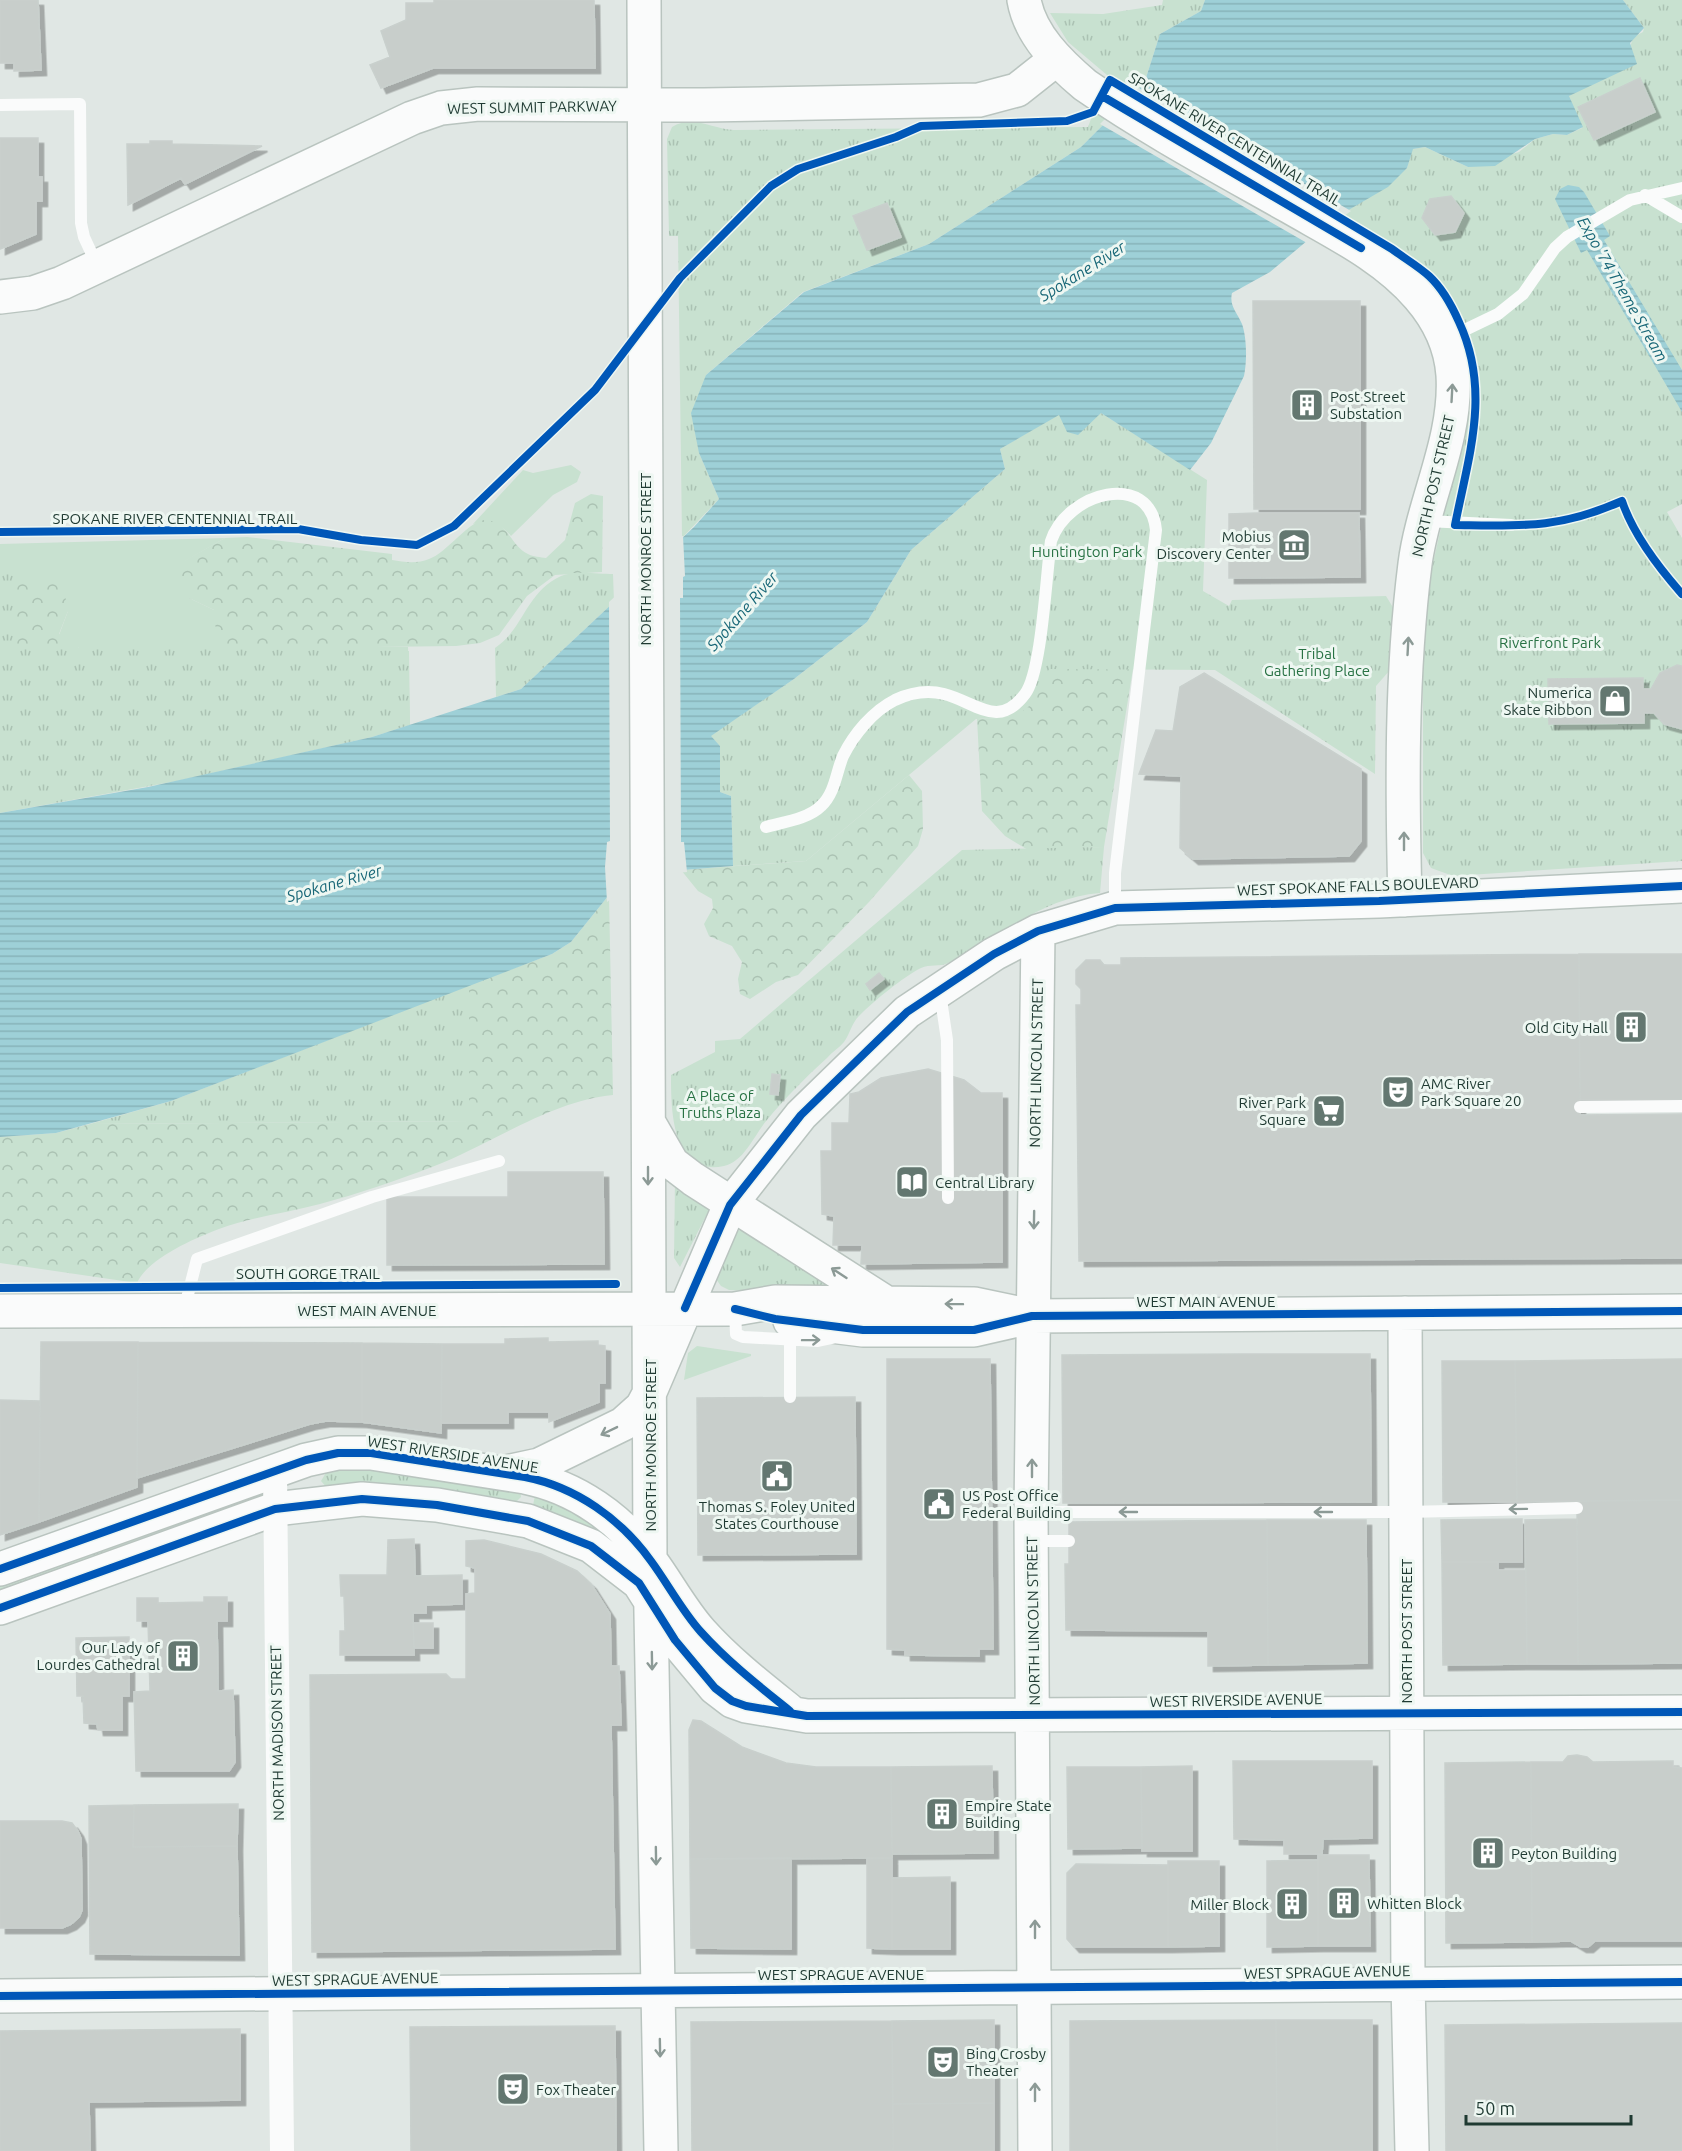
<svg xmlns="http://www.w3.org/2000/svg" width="1682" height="2151" font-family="Ubuntu,sans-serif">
	<defs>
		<pattern id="forest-crowns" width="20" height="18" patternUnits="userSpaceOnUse" patternTransform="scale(1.5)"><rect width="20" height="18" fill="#c8e1d0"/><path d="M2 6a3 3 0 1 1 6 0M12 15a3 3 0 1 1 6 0" fill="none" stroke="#abc2b3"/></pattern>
		<pattern id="park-tufts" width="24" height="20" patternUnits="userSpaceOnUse" patternTransform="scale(1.5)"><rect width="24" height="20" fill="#c8e1d0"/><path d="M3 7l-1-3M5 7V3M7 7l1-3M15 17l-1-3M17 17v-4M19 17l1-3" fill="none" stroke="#abc2b3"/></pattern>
		<pattern id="water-rules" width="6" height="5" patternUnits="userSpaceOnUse" patternTransform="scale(1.5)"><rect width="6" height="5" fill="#9ed0d7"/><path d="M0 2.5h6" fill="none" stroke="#88b3b9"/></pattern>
		<filter id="shadow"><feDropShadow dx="5.5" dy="5.5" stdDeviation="0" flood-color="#0004"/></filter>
	</defs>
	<rect width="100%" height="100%" fill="#e0e7e4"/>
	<path fill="#c8e1d0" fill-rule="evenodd" d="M571,465l10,7 -4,10 -24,13 -42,41c-11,-13 -22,-17 -38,-12l50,-54 10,3z
		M225,538l-40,23 4,37 25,12 162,37h32l2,78 -410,55v-236zM68,611l-9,24 20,13 -66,14z
		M697,1346l54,8v2l-67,24 4,-27z"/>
	<path fill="url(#forest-crowns)" d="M591,494l12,2 -1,76 -47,3 -28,21 -28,39 -19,8 -24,3 -80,1 -19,16 -139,-8 -4,-45 -25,-12 -9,-12 4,-25 41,-23 22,-1 145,17v6c12,2 25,4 37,-1 18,-6 41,-40 57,-39 22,2 25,26 42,34 5,3 13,3 18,4l19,-18 10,-37z
		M40,576l22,3 6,32 -9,23 20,13 -20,16 -46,-1 -7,-72z
		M1048,669h85l-29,178 -76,3 -23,-14 -23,-25 -5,-92c44,0 55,-7 71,-50z
		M909,775l13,16 1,38 -5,17 -49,56 -71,73 -22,7 -26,17 -10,-5 -2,-15 4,-17 -10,-16 -23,-10 -5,-12 9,-16 -1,-9 -14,-8 -17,-21 125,-9z
		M609,895l4,200c-60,5 -124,50 -181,72 -37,14 -74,27 -112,37 -34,9 -68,13 -101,25 -24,9 -72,30 -82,54l-137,-20v-126l56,-4 34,-9 379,-3v-136l83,-31 19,-12z"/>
	<path fill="url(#park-tufts)" d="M1163,0h42l-4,11 -41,23 -16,50 -63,63 -152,97 -126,48 -97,83 -7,78 20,46 -37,39 -4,-302h-9l-2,-97 5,-12c21,-13 40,2 62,3l354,-3 19,-52 -39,-33 -18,-29 53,1 59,-9z
		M1623,0h59v504l-15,8 15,26v323l-229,15 -22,-8 -8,-15v-177l-6,-9 13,-91 31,-136 -1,-85 -127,-136 74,-51 5,-19 13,-2 43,20 51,-15 16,-13 18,-5 14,1 15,-7 -14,-32 62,-48 3,-11 10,-5 1,-4z
		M1101,413l106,67 -4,111 26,15 3,-6 154,-4 11,18 -7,56 -14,16 -1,88 -160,-104 -166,-1c-18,45 -26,50 -73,50l-170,142 -73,5 -2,-70 -11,-4v-46l-10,-10 84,-57 73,-57 44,-72 94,-81 -5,-20 59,-35z
		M0,561h17l-1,86 393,4 1,74 -38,12 -195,44 -177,32z
		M613,574l1,28 -93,87 -25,8 -1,-49c29,-19 30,-55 66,-72 13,-6 38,-2 52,-2z
		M1104,847l-4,46c-57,4 -103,45 -152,70 -8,4 -18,1 -27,5 -18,9 -47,33 -61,47 -8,7 -10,19 -16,27 -5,6 -12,10 -17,16 -21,19 -42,40 -60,62 -13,15 -22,41 -43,46 -53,11 -53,-58 -53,-91l44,-23v-11l25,-2 222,-189z
		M469,985v136l-379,3 81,-23z
		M675,1181l35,27 -30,59 -6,-9z
		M741,1230l8,1 88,58 -1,7 -107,-6 -8,-4 -8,-11 20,-43z
		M359,1467l161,23 1,7 -8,8 -185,-16 -7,-8 6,-10z
		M537,1486l76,52 -1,4 -79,-37z
		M209,1508l4,5 -1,7 -212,78v-21z"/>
	<path fill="url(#water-rules)" d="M1205,0h418l21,28 -14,15 7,21 -68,32 14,31 -16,8 -14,-1 -18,5 -40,27 -27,1 -43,-20 -12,2 -6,19 -19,19 -55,32 -63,53 -38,21c-3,13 5,19 10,31 5,14 5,38 2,52l-33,67 -21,27 -89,-57 -23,22 -11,-3 -8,-17 -59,34 5,20 -94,81 -44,72 -73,57 -83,57 9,10v46l11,4 2,70 -75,6 -49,23 -38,47 -19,12 -381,147 -115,32 -56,4v-324l148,-26 224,-50 149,-48 173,-162 25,-28 -20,-46 -8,-40 15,-38 98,-83 125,-48 152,-97 63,-63 16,-50 41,-23z
		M1568,185l11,2 5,5 26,44 -6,4 78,130v42l-95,-162 -6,3 -26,-54 5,-10z"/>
	<path fill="#e0e7e4" d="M1137,87l214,124 -44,32 -207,-119z
		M680,536h3l2,40 -2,1v21h-3l1,244h3l3,30 -29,3 -34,14 -17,13 -2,-35 2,-25 3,-1 -1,-239z"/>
	<path fill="#c8cecb" stroke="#c9d0cd" stroke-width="1.5" filter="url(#shadow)" d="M0,0h38l3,70 -27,1v-8h-14z
		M434,0h160l1,68h-162l-52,20 -11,-23 20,-8 -9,-26 25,-11v-17h28z
		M1640,78l15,34 -61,28 -16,-33z
		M0,138h38v39h4v24h-6v33l-36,15z
		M150,141h22v3l90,2 -77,38 -4,-6 -53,27 -1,-61h23z
		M1451,196l13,17 -9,19 -20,3 -13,-17 8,-19z
		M887,203l14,34 -34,13 -14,-34z
		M1253,301h107v208h-106z
		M1257,513h102l1,64 -131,1v-64z
		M1677,665l5,1v63l-18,-5 -10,-11h-10v10l-95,1 -1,-45 95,-1v11h8l9,-16z
		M1204,673l157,96v72l-12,15 -156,3 -13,-11 1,-72 -42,-2 17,-44 17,1 7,-44z
		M1579,954l1,161 102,-1v144l-603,3 -3,-256h5v-16l-5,-5v-14l10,-10h14l4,5h17v-7z
		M1579,954h103v146h-102z
		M879,973l5,6 -14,11 -4,-6z
		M928,1069l36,11 17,13h21v169l-141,2 1,-19h-29l1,-29 -12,-2 -1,-63h11v-28h17l1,-29 9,-2 22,-14z
		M772,1074l8,1 -2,20 -8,-1z
		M508,1172h95l1,92 -217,1v-68h121z
		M548,1338v4l50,-1v4l7,1v37h-6v19l-50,20v-10h-41v11h-67l1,-79h63v-5z
		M41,1342h97l-1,145 -98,35z
		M138,1342l224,1v79l-36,-1 -16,3 -173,54z
		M362,1343l80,1 -1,89 -79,-11z
		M1243,1354h127l1,148 -308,1 -1,-148z
		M887,1359h103l3,290h-14v7l-74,-1v-5l-18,-1z
		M1682,1359v141l-165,2 -2,-141z
		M1442,1361h73l2,141h-74z
		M855,1397l1,157 -158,1 -1,-157z
		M0,1400l40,1 -1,121 -39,13z
		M1682,1500v163l-104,1 -1,-163z
		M1522,1519v43h-80l-1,-42z
		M1577,1519l1,145h-51l-2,-144z
		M1267,1520l1,145 -60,1v-35l-142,-1 -1,-66h4v-42z
		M1267,1520h99l1,143 -99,2z
		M414,1539l1,37 47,-1v29l-36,1v8h-13l1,42h-74v-24h5l-1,-35h-3l-1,-21h47l1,-35z
		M484,1540l57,14 36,17 14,13 19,30 1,52h8l2,59h-10l4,224 -303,3 -2,-277 136,-1 5,5h15v-85l9,-1v-25l-9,-2v-25z
		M1442,1562h56v8h28l1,94 -84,1z
		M204,1597h23v24h-10l1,70 15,-1 2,72 -6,9h-93l-2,-79 16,-1 -2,-70h-11v-23h21v5l46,-1z
		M413,1623h20v25h-19z
		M129,1637v59h-7v34h-24l-1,-6 -13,-1 -1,-27h-6l-1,-58z
		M693,1720l8,1 41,26 44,16 30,4h75l1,91 -202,1 -1,-129z
		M1577,1755l10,2 6,5 80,-1v6l9,1v173h-87l-7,6h-7l-10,-6 -39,1 -1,-180h32l5,-6z
		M1233,1761h139v77l-49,1 -1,15h-38v-14l-50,-1z
		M1531,1762l1,180 -86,1 -1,-180z
		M992,1766l1,87 -101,1 -1,-87z
		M1192,1766v85h-50l-1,-84z
		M1067,1767h74l1,81 -74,1z
		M238,1804l-1,42 -104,1 1,-42z
		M134,1805l-1,42 104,-1 2,109 -149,-1 -1,-148z
		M0,1821h62l10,2 6,8 3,8 1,71 -3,7 -8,7 -9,4h-62z
		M1318,1855h51l1,91h-52z
		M791,1858v91l-100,-1 -1,-89z
		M867,1858h25v91l-25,-1z
		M1318,1860v86l-51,1v-86z
		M1168,1861h51v85l-51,1z
		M1076,1864l92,1v82h-94l-7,-8v-66z
		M950,1877v72h-58v-71z
		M994,2020v83l-101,1 -1,-83z
		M1276,2020l1,131h-207v-130z
		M1276,2020h96v131h-95z
		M892,2021l1,130h-201l-1,-129z
		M1682,2023v128h-236l-1,-126z
		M615,2026l1,125h-205l-1,-124z
		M240,2029v71l-151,2 1,49h-90v-120z
		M994,2103v48h-101v-47z"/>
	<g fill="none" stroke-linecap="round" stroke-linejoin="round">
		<defs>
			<path id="secondary" d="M644,0l6,1560 11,591
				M1024,0c6,35 35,63 61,85 65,45 136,83 205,122 45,26 95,50 129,90 19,22 32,49 34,78 4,65 -30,126 -38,189 -14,111 -13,224 -10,336
				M0,297l33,-4 29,-10 350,-165 29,-10 37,-4 226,1 275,-5 38,-10 38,-30
				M649,1123l23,40 21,16 195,125
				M0,1311l735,-2 40,-7 199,2 58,12 650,-5
				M1405,1313l3,671 4,167
				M790,1321l73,9h111l48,-11
				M501,1473l38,-8 84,-41 19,-17 8,-15 80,-187 71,-90 106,-103 87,-58 44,-23 77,-23 264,-7 303,-15
				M0,1569l306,-109 32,-7h33l154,24c51,10 96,42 126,84 17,23 31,50 50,71 27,30 58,54 89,79
				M0,1608l275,-99 87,-10 75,6 91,16 63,25 48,37 36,57 40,48 17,13 14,5 61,10 875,-4
				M0,1996l1682,-14
				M1035,2151l-4,-639 7,-581"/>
		</defs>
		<use href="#secondary" stroke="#b9c4bf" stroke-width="36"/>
		<path stroke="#fafbfb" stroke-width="12" d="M0,105l80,-1 1,119 3,14 13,28
			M1645,195l37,22
			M1446,339l52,-25 25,-20 32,-46 12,-11 63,-37 52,-12
			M1426,521l85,4
			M766,827c18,-5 42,-8 55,-21 14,-13 15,-33 22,-50 11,-22 30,-45 52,-56 15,-7 33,-10 49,-6 32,8 54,36 81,0 17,-22 21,-120 26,-153 16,-49 99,-71 105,-11l-41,343v34
			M940,993l7,47 1,158
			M1580,1107l102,-1
			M184,1310l13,-51 175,-62 127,-36
			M735,1310l1,24 7,3 75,4 14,-3
			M790,1341v56
			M1032,1512h374l171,-4
			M1032,1541h37"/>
		<path stroke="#fafbfb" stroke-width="24" d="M275,1472l7,679"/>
		<use href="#secondary" stroke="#fafbfb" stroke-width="33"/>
		<defs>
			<path id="cycleway" d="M1102,96l259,152
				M0,532l298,-3 63,11 56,5 37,-19 141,-136 85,-112 91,-92 27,-17 98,-32 25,-11 146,-5 26,-9 17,-32 282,169c12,9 26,17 37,27 14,13 23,30 30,46 32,69 10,132 -4,203 66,1 104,4 167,-24 11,33 37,67 60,93
				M0,1288l616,-4
				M685,1308l45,-103 71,-90 106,-103 87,-58 44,-23 77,-23 264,-7 303,-15
				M735,1309l40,10 88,11h111l58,-14 650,-5
				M0,1569l306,-109 32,-7h33l154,24c51,10 96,42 126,84 17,23 31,50 50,71 27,30 58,54 89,79
				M0,1608l275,-99 87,-10 75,6 91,16 63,25 48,37 36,57 40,48 17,13 14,5 61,10 875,-4
				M0,1996l1682,-14"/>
		</defs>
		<use href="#cycleway" stroke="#eef7f2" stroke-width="11"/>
		<use href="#cycleway" stroke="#0057b8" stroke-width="8"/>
	</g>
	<defs><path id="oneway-shaft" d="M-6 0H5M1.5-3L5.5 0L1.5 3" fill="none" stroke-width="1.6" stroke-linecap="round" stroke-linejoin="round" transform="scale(1.5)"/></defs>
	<g stroke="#8c9a96">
		<use href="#oneway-shaft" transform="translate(1452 393) rotate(-87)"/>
		<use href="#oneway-shaft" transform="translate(1408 646) rotate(-87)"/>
		<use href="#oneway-shaft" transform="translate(1404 841) rotate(-90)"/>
		<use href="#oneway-shaft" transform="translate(648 1176) rotate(90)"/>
		<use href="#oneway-shaft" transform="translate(1034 1220) rotate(91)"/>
		<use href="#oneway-shaft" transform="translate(839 1273) rotate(-147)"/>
		<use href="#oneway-shaft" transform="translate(954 1304) rotate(-179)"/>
		<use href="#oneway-shaft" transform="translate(811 1340) rotate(-1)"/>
		<use href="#oneway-shaft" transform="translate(609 1431) rotate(154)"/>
		<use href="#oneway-shaft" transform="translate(1032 1468) rotate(-90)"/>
		<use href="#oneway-shaft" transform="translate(1518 1509) rotate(179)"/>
		<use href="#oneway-shaft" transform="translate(1128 1512) rotate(180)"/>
		<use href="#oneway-shaft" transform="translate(1323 1512) rotate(180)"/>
		<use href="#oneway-shaft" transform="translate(652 1661) rotate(89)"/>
		<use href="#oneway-shaft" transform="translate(656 1856) rotate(89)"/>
		<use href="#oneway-shaft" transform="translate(1035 1929) rotate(-90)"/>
		<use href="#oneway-shaft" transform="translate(660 2048) rotate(89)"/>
		<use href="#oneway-shaft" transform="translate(1035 2092) rotate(-90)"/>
	</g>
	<defs>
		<symbol id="building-square" viewBox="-11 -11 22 22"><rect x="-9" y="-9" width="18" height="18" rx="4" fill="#637770" stroke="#eef7f2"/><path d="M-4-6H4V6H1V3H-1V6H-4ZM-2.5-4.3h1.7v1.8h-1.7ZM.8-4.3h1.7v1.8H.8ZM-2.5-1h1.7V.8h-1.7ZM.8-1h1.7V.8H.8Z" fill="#fff"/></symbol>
		<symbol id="museum-square" viewBox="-11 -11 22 22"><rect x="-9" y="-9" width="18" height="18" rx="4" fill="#637770" stroke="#eef7f2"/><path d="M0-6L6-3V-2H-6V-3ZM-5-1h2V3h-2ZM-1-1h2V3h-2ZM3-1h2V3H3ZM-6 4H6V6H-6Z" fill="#fff"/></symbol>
		<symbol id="shop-square" viewBox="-11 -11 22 22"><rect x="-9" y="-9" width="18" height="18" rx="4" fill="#637770" stroke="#eef7f2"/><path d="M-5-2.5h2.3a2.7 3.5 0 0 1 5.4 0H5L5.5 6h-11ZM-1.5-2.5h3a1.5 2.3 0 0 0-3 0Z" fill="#fff"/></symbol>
		<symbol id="theatre-square" viewBox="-11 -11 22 22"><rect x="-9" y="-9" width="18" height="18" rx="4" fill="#637770" stroke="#eef7f2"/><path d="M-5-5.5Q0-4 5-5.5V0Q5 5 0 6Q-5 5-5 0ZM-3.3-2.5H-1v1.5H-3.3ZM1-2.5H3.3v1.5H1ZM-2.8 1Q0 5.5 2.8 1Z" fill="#fff"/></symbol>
		<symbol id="supermarket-square" viewBox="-11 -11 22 22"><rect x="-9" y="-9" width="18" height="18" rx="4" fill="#637770" stroke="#eef7f2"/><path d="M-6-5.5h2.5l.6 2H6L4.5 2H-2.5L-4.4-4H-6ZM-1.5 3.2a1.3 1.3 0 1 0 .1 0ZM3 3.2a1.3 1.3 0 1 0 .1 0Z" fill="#fff"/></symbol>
		<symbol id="library-square" viewBox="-11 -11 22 22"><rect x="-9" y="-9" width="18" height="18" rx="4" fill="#637770" stroke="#eef7f2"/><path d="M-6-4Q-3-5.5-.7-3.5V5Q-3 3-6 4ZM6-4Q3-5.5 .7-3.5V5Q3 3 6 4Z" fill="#fff"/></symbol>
		<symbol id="civic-square" viewBox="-11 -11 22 22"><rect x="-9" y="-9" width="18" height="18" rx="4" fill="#637770" stroke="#eef7f2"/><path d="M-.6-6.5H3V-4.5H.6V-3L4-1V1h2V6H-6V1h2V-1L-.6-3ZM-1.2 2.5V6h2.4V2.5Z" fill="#fff"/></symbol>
	</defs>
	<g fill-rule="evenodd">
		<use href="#building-square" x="1288" y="386" width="38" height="38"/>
		<use href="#museum-square" x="1275" y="526" width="38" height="38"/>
		<use href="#shop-square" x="1596" y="682" width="38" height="38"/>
		<use href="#building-square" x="1612" y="1008" width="38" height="38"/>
		<use href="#theatre-square" x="1379" y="1073" width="38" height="38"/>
		<use href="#supermarket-square" x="1310" y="1092" width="38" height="38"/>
		<use href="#library-square" x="893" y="1163" width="38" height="38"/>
		<use href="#civic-square" x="758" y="1457" width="38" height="38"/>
		<use href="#civic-square" x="920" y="1485" width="38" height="38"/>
		<use href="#building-square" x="164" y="1637" width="38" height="38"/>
		<use href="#building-square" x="923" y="1795" width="38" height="38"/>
		<use href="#building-square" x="1469" y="1834" width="38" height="38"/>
		<use href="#building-square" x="1325" y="1884" width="38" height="38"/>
		<use href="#building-square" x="1273" y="1885" width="38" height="38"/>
		<use href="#theatre-square" x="924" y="2043" width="38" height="38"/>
		<use href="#theatre-square" x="494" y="2070" width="38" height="38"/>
	</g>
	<g text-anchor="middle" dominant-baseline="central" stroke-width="6" stroke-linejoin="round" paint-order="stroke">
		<g font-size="15" fill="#1f3a32" stroke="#eef7f2">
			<text transform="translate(532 107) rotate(-1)">WEST SUMMIT PARKWAY</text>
			<text transform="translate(1235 139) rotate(31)">SPOKANE RIVER CENTENNIAL TRAIL</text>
			<text transform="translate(1433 486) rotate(-77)">NORTH POST STREET</text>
			<text x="175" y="518">SPOKANE RIVER CENTENNIAL TRAIL</text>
			<text transform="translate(645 559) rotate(-90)">NORTH MONROE STREET</text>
			<text transform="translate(1358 886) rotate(-2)">WEST SPOKANE FALLS BOULEVARD</text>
			<text transform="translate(1036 1063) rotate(-89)">NORTH LINCOLN STREET</text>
			<text x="308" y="1273">SOUTH GORGE TRAIL</text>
			<text x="1206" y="1301">WEST MAIN AVENUE</text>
			<text x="367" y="1310">WEST MAIN AVENUE</text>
			<text transform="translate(650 1445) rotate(-90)">NORTH MONROE STREET</text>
			<text transform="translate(453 1454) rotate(9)">WEST RIVERSIDE AVENUE</text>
			<text transform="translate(1033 1621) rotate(-91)">NORTH LINCOLN STREET</text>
			<text transform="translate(1406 1631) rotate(-90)">NORTH POST STREET</text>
			<text transform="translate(1236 1700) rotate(-1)">WEST RIVERSIDE AVENUE</text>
			<text transform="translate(277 1733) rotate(-91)">NORTH MADISON STREET</text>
			<text transform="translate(1327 1972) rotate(-1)">WEST SPRAGUE AVENUE</text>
			<text x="841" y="1974">WEST SPRAGUE AVENUE</text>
			<text transform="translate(355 1979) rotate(-1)">WEST SPRAGUE AVENUE</text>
		</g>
		<g font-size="15" fill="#1f3a32" stroke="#eef7f2" text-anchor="start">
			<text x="1330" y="396">Post Street<tspan x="1330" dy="17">Substation</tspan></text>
			<text x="1271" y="536" text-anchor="end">Mobius<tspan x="1271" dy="17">Discovery Center</tspan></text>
			<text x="1592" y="692" text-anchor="end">Numerica<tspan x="1592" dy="17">Skate Ribbon</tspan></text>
			<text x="1608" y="1027" text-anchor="end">Old City Hall</text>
			<text x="1421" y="1083">AMC River<tspan x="1421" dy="17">Park Square 20</tspan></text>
			<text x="1306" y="1102" text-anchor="end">River Park<tspan x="1306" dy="17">Square</tspan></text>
			<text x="935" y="1182">Central Library</text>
			<text x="962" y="1495">US Post Office<tspan x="962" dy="17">Federal Building</tspan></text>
			<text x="777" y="1506" text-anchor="middle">Thomas S. Foley United<tspan x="777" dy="17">States Courthouse</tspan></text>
			<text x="160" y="1647" text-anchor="end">Our Lady of<tspan x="160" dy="17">Lourdes Cathedral</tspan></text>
			<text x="965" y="1805">Empire State<tspan x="965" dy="17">Building</tspan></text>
			<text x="1511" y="1853">Peyton Building</text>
			<text x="1367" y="1903">Whitten Block</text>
			<text x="1269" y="1904" text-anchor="end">Miller Block</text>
			<text x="966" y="2053">Bing Crosby<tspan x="966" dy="17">Theater</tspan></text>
			<text x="536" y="2089">Fox Theater</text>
		</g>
		<g font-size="15" fill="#287244" stroke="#eef7f2">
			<text x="1087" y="551">Huntington Park</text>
			<text x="1550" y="642">Riverfront Park</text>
			<text x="1317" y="653">Tribal<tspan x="1317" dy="17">Gathering Place</tspan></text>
			<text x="720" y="1095">A Place of<tspan x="720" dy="17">Truths Plaza</tspan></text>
		</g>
		<g font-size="16" font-style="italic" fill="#186777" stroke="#eef7f2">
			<text transform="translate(1082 271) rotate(-32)">Spokane River</text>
			<text transform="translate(1623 289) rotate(60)">Expo '74 Theme Stream</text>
			<text transform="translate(742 611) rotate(-49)">Spokane River</text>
			<text transform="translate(334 883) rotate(-16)">Spokane River</text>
		</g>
	</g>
	<path d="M1466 2115v9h165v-9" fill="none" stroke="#1f3a32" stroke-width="3"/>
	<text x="1475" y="2115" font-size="18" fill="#1f3a32" stroke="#eef7f2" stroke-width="4.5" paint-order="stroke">50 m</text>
</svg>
